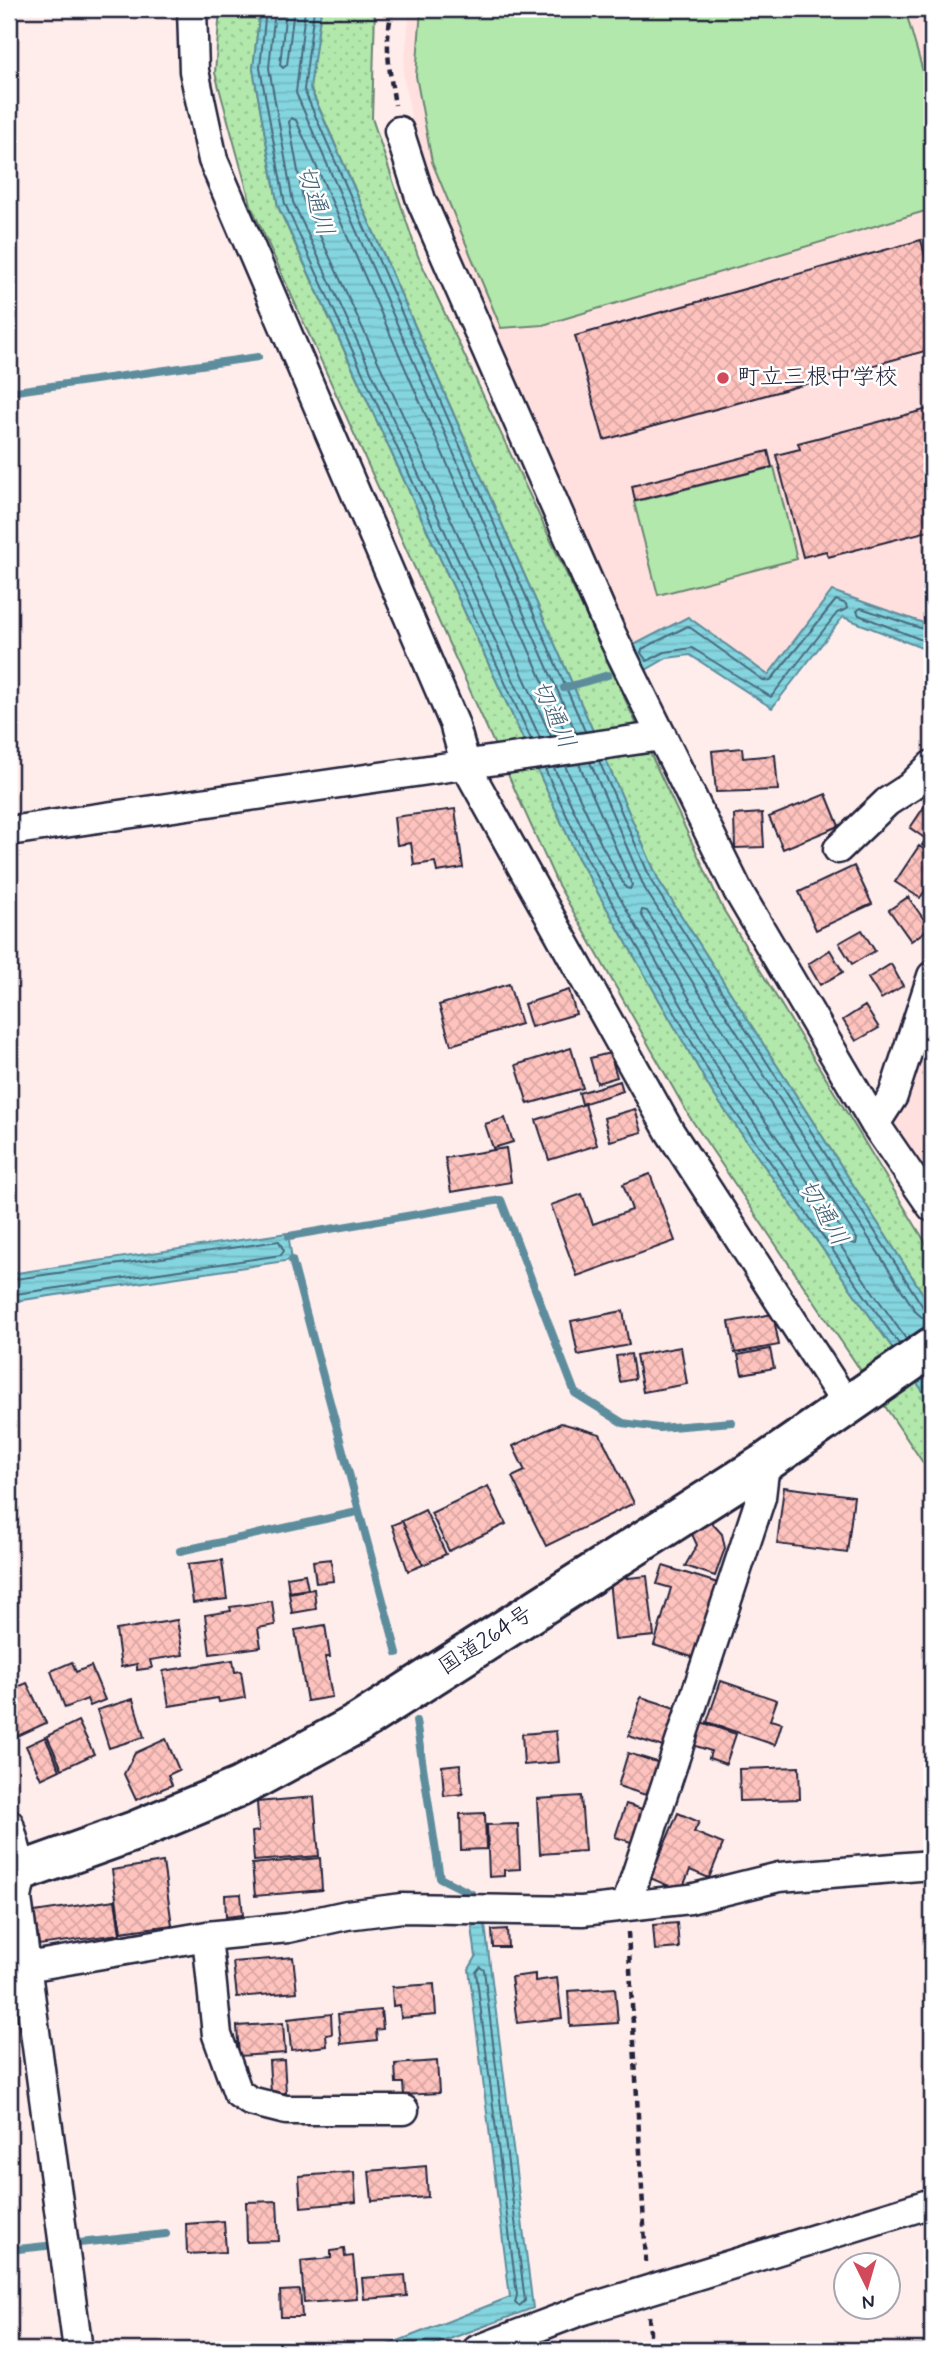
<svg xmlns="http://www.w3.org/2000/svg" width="941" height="2359" font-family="Mynerve,'Klee One',sans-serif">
	<defs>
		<pattern id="grass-dots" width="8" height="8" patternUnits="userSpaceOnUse" patternTransform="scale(1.75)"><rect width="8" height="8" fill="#b2e8ab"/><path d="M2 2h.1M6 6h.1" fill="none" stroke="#99c794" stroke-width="1.8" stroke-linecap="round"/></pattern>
		<pattern id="water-rules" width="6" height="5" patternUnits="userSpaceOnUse" patternTransform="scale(1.75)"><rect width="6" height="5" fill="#84d5df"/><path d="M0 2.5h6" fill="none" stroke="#72b7c0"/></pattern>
		<pattern id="building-cross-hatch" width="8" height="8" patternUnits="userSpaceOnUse" patternTransform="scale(1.75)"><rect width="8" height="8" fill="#ffc3be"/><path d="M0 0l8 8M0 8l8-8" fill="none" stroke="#daa7a4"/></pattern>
	</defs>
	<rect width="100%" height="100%" fill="#ffedec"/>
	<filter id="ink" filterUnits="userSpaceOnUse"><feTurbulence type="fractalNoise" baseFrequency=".0143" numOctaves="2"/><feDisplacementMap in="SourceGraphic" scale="14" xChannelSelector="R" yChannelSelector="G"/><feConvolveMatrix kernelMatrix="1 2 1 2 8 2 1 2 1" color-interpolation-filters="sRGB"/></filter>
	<g filter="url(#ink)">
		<path fill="#ffe0de" d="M410,9h522v617l-100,-35 -64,85 -80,-59 -58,30 -209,-482 -18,-90z
			M932,1009v172l-39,-60z"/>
		<path fill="url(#grass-dots)" stroke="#6a8573" stroke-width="2" d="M220,9h40l-7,60 25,138 300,651 134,234 220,312v72l-243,-360 -132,-233 -305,-675 -37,-135z
			M321,9h54l-3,109 46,138 305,653 209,344v55l-273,-427 -349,-794z"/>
		<path fill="#b2e8ab" stroke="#6a8573" stroke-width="2" d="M421,9h484l27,94v106l-389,116 -42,3 -69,-166 -16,-86z
			M774,467l23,92 -139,36 -24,-93z"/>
		<path fill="url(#water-rules)" stroke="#5d8d9d" stroke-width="2" d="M260,9h61l-11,79 349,793 273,427v96l-220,-312 -134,-234 -300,-652 -25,-137z
			M832,591l100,35v26l-89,-35 -71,91 -82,-53 -23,3 -25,14 -12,-25 58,-30 80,58z
			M288,1233l4,27 -283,42v-28z
			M478,1924l7,1 48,383 -113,42h-32v-5l122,-48 -41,-328 7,-12 -4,-30z"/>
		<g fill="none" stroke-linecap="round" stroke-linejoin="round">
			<path stroke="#496a7d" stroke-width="2" d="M266,9l-6,59 25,136 246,535
				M275,9l-6,59 24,134 247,536
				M286,9l-6,56 3,3 4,-3 7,-56
				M305,9l-9,84 280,640
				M314,9l-10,81 281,641
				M836,600l10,4 1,5 -10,4 -66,84 -79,-49 -27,4 -18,9 -6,-8 1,-4 46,-23 75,54 7,1z
				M932,632l-71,-24 -4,3 2,4 73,29
				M551,736l-248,-537 -14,-77 2,-4 5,2 270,614
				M599,761l54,123 270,423 9,4
				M590,762l55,127 271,423 7,6 9,2
				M565,766l37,80 24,42 4,1 2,-4 -53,-121
				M554,768l39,83 133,232 180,256
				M545,769l40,86 133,233 181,256
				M642,910l5,1 210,328 -1,5 -5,-1 -116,-165 -94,-164z
				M9,1280l270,-39 5,10 -3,4 -272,40
				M480,1967l4,3 41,331 -6,5 -4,-3 2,-8 -41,-323z"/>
			<path stroke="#5d8d9d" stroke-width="8" d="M9,392l249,-35
				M564,688l44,-13
				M289,1236l212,-36 74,193 48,30 36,5 73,-6
				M292,1260l105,393
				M180,1551l177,-39
				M416,1721l24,157 32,16
				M79,2243l87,-9
				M9,2250l37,-4"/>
		</g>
		<path fill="url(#building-cross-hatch)" stroke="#22223b" stroke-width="2" d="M921,240l11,41v68l-328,91 -29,-104z
			M932,408v122l-104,27 -2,-6 -23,6 -27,-102 24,-6 -2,-6z
			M768,451l4,16 -137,34 -3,-15z
			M742,748l1,10 32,-3 3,35 -62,2 -4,-41z
			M826,794l13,32 -56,23 -14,-32z
			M932,795v57l-10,-7 4,-6 -16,-11z
			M455,809l8,59 -26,4 -2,-10 -21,3 -3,-22 -14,2 -3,-28z
			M762,813l2,34 -29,1 -1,-33z
			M919,846l13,9v26l-12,17 -25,-16z
			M854,866l18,38 -56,26 -17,-38z
			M908,897l22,31 -19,13 -22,-31z
			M862,930l13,21 -23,13 -13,-21z
			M830,950l13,22 -23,13 -12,-21z
			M891,964l12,22 -22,13 -13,-21z
			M509,984l12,40 -70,21 -12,-40z
			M569,990l7,24 -45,13 -7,-23z
			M865,1006l14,22 -23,13 -13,-21z
			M571,1048l12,40 -55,16 -12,-39z
			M610,1053l7,24 -20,6 -7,-25z
			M620,1081l3,10 -41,13 -3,-11z
			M585,1104l12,41 -48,15 -13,-40z
			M635,1109l7,23 -32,9 -6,-23z
			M505,1118l8,24 -20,6 -8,-24z
			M506,1148l5,34 -60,10 -6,-34z
			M650,1174l25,67 -98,35 -26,-71 31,-11 11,30 39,-14 -9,-26z
			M623,1311l6,34 -51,10 -7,-34z
			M773,1314l6,31 -44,8 -6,-31z
			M681,1347l6,37 -44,8 -7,-37z
			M770,1349l4,19 -32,6 -4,-19z
			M631,1354l4,25 -15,3 -4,-26z
			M561,1423l39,11 34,69 -88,43 -34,-69 13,-6 -12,-25z
			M488,1486l18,38 -57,27 -18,-38z
			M784,1487l70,9 -7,57 -70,-9z
			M425,1510l21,44 -23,11 -21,-44z
			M402,1521l21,44 -15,6 -16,-46z
			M711,1522l11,12 3,14 -10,28 -30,-10 12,-21 -6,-13z
			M331,1559l2,22 -17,2 -3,-22z
			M222,1560l5,39 -34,4 -5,-39z
			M663,1566l58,18 -23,75 -44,-14 17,-57 -14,-4z
			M305,1574l3,15 -19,3 -2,-15z
			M647,1576l7,60 -39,4 -6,-60z
			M314,1589l2,20 -24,4 -3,-20z
			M272,1601l3,24 -17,3 3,19 -51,7 -5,-39 26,-4 -1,-4z
			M177,1620l6,35 -33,5 2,8 -15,2v-6l-16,3 -5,-37z
			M325,1625l5,32h-5l7,40 -25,4 -12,-71z
			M233,1660l2,12 6,-1 4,27 -26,4 -1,-4 -49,8 -6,-35z
			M72,1662l4,10 15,-6 14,34 -15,6 -3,-7 -22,9 -14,-37z
			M721,1681l56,19 -7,20 12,3 -7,22 -68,-23z
			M27,1683l19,40 -37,17v-42l4,-2 -3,-6z
			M641,1697l34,11 -12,39 -34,-11z
			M133,1699l11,38 -35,11 -12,-38z
			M78,1721l16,33 -32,15 -15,-33z
			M701,1722l35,12 -10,30 -17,-6 2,-7 -18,-6z
			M556,1731l3,31 -35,3 -2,-31z
			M45,1737l15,33 -19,9 -15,-33z
			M166,1739l13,31 -11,5 4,10 -36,15 -12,-26 11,-21z
			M628,1753l35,11 -11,33 -34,-11z
			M460,1764l3,30 -19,2 -2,-30z
			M799,1767l1,32 -60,2 -1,-32z
			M581,1796l4,55 -45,3 -3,-55z
			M314,1797l5,59 -65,5 -2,-29 7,-1 -2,-29z
			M626,1804l19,6 -11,33 -19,-6z
			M485,1813l1,36 -25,1 -1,-36z
			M678,1813l21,9 -5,10 29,12 -14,34 -19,-8 -9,21 -31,-13z
			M518,1824l2,45 -16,1v6l-15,1 -2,-52z
			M320,1858l2,32 -67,6 -3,-32z
			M163,1862l9,63 -51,7 -9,-62z
			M241,1894l2,21 -17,2 -1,-22z
			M115,1900l5,34 -81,11 -5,-33z
			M677,1923l2,25 -24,2 -2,-25z
			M507,1929l1,18h-15l-1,-17z
			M293,1957l4,35 -60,5 -4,-35z
			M535,1974v7l22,-3 5,40 -45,5 -6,-46z
			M434,1984l2,31 -35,3 -1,-13 -7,1 -1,-19z
			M615,1988l3,35 -48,3 -2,-35z
			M381,2010l2,19 -7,1 1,10 -36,4 -3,-30z
			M331,2014l1,20 -6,1 1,11 -36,4 -3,-31z
			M283,2023l2,30 -46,3 -2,-30z
			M284,2060l2,33h-15l-2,-32z
			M437,2061l2,32 -35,2 -1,-12h-7l-1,-19z
			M426,2166l2,31 -56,4 -3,-30z
			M354,2172l2,30 -55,5 -2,-31z
			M277,2201l2,40 -32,1 -1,-40z
			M224,2221l2,31 -39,2 -1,-30z
			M344,2249l1,8 8,-1 4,43 -53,4 -3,-42 30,-3v-7z
			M405,2275l2,21 -43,3 -2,-21z
			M300,2290l2,27h-21l-1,-26z"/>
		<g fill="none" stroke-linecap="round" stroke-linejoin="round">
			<defs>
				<path id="minor" d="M192,9l2,62 19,89 241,563 12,43 204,366 177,273
					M399,131l22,69 189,431 128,260 137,233 57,83
					M9,831l653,-95
					M838,849l49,-47 23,-15 22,-22
					M875,1124l18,-28 39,-120
					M9,1824l13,48 -5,26 61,452
					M626,1906l135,-409 4,-34
					M207,1936l10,99 21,58 12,8 36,9h118
					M9,1970l198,-34 81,-8 59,-13 55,-7 180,3 108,-12 89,-22 153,-12
					M477,2350l103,-39 352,-108"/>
				<path id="highway" d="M9,1876l123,-44 108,-45 120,-65 405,-259 167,-116"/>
			</defs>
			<use href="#minor" stroke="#22223b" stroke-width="33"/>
			<use href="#highway" stroke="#22223b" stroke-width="44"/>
			<path stroke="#22223b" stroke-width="4.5" stroke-dasharray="7 5" stroke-linecap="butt" d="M393,9c-10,31 -3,64 2,96
				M628,1932l18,330
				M649,2316l2,34"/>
			<use href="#minor" stroke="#fff" stroke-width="28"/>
			<use href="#highway" stroke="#fff" stroke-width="38"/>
		</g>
	</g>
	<circle fill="#d1495b" stroke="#fff" stroke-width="2.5" cx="723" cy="378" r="7"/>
	<g text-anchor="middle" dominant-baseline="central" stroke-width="5" stroke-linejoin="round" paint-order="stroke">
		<g font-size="23" fill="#22223b" stroke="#fff" text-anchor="start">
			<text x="737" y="378">町立三根中学校</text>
		</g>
		<g font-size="23" fill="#22223b" stroke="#fff">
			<text transform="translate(486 1641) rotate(-33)">国道264号</text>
		</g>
		<g font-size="24" font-style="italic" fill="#446174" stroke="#fff">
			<text transform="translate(315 201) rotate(73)">切通川</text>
			<text transform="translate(553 715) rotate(66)">切通川</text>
			<text transform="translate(823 1213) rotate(60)">切通川</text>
		</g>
	</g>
	<rect width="941" height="2359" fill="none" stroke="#fff" stroke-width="35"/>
	<rect x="18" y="18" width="906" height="2324" fill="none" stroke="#22223b" stroke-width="2.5" filter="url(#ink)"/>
	<g transform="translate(867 2286) rotate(175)"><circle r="33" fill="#ffffff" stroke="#a7a7b1" stroke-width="2"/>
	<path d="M0-5L12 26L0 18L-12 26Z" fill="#d1495b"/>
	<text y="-10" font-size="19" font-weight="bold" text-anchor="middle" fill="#22223b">N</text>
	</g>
</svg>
